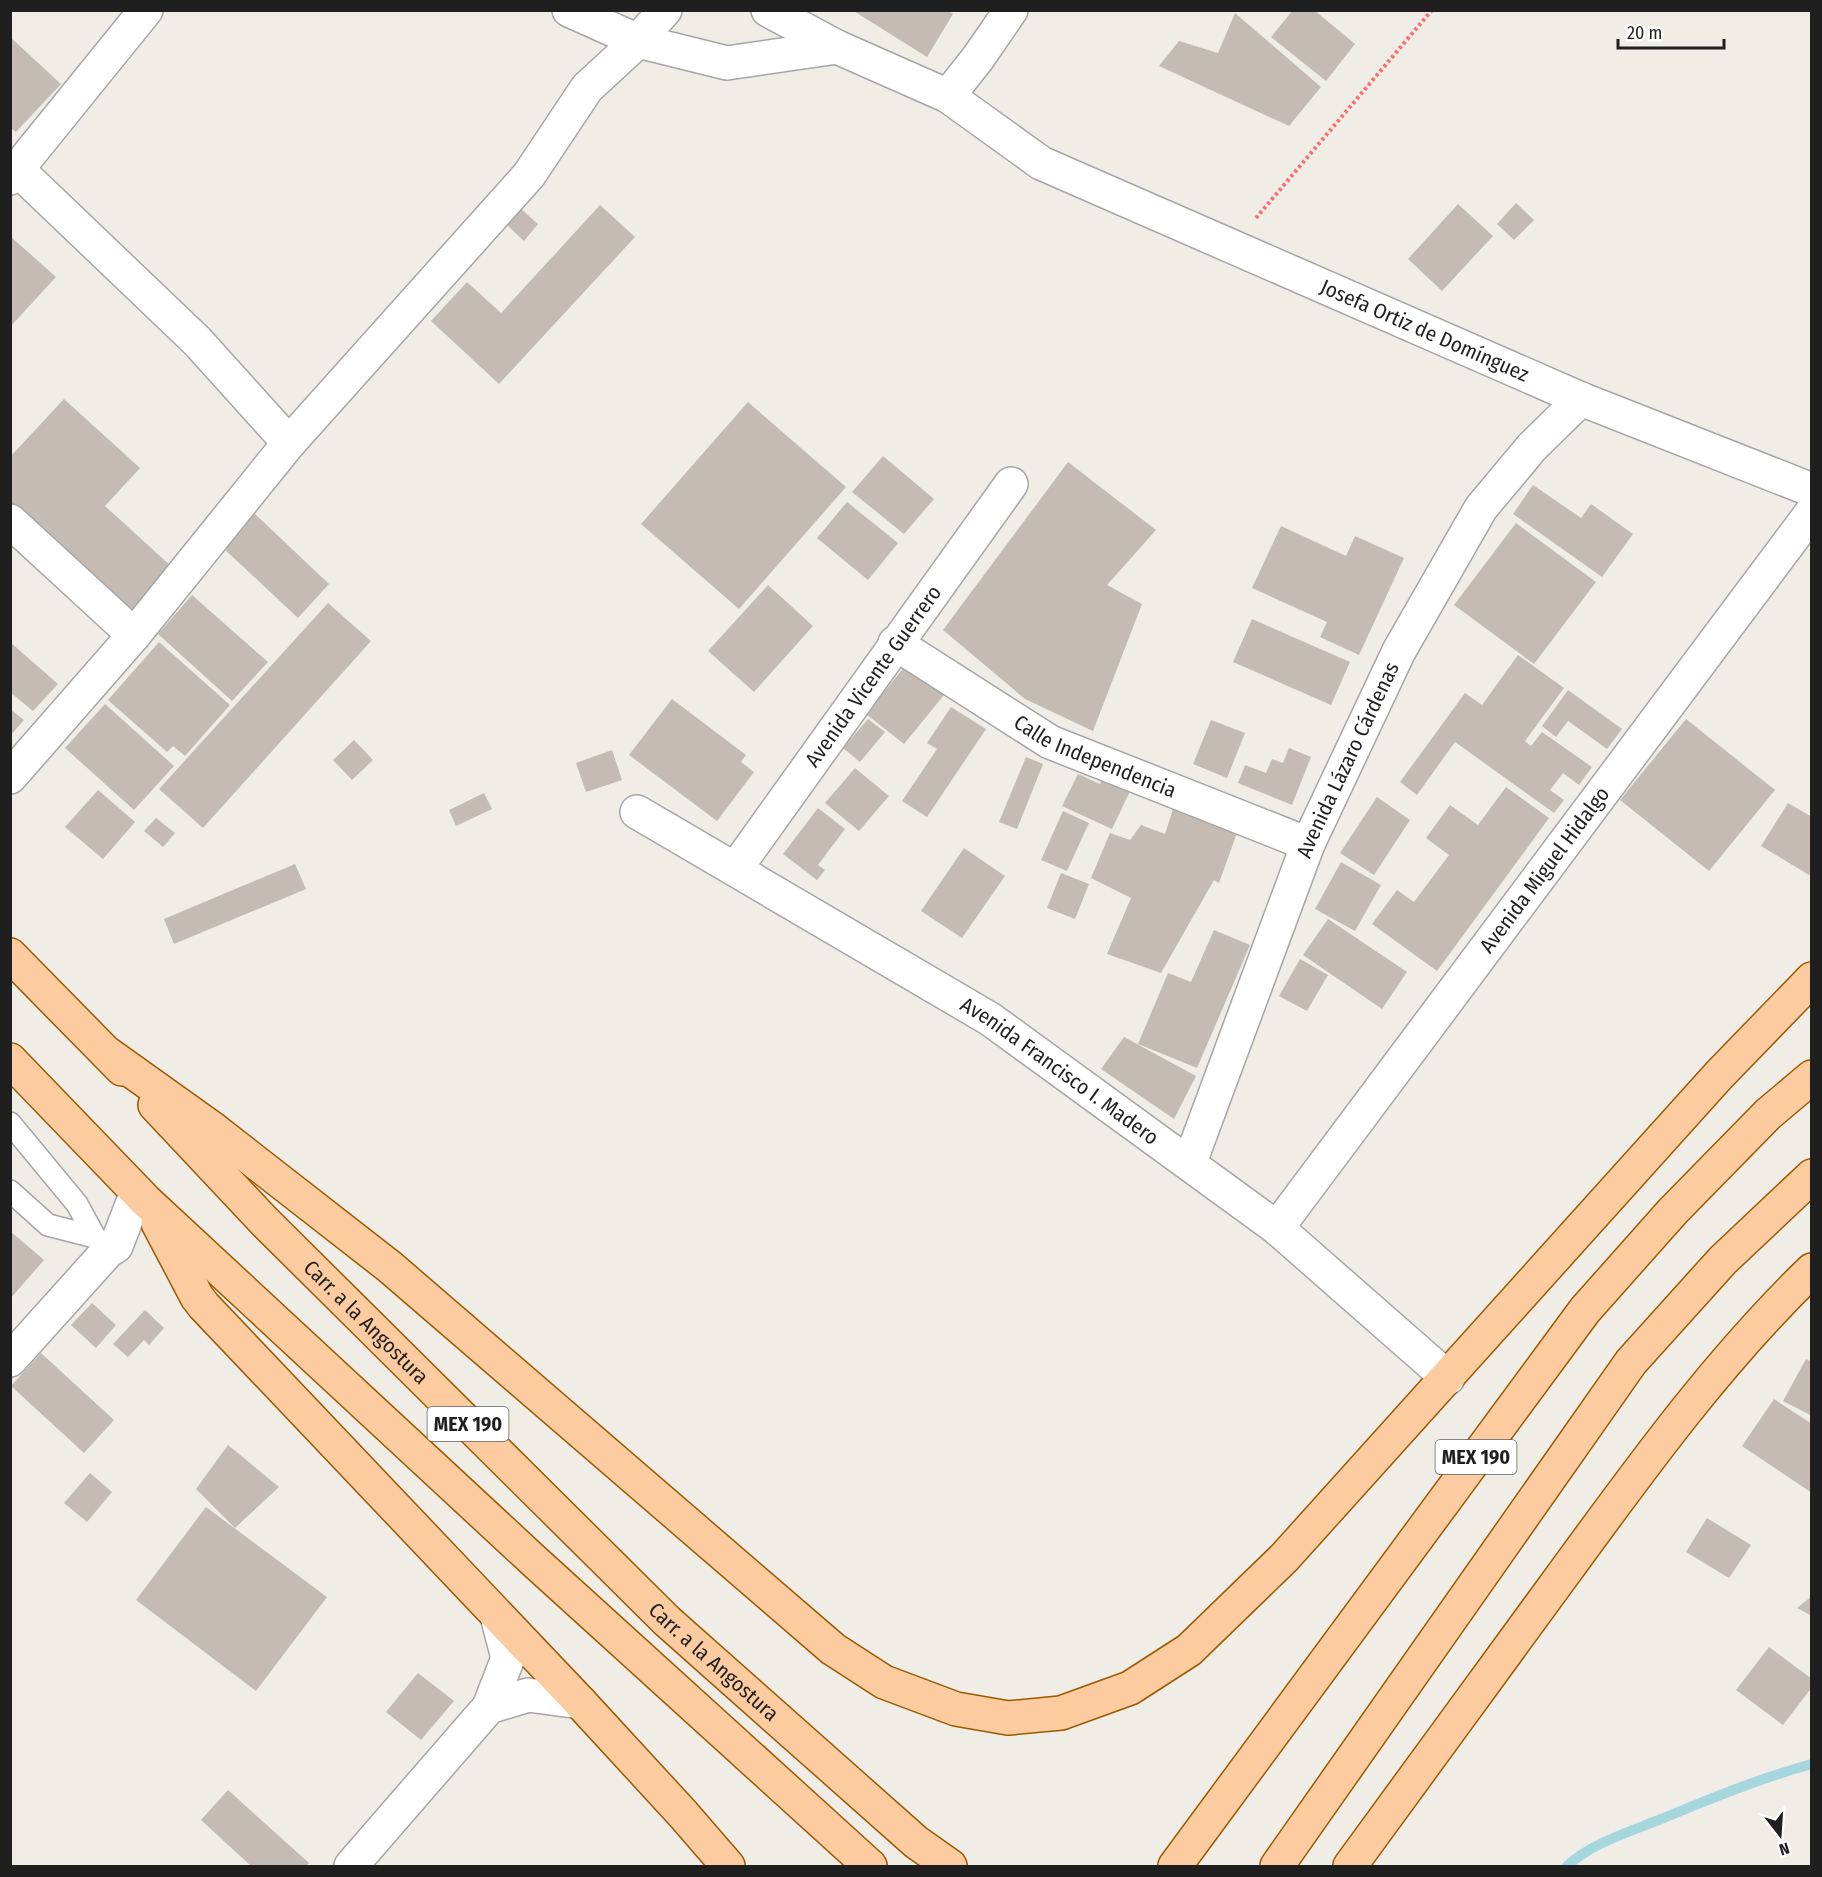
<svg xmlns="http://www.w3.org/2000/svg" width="1822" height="1877" font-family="'Fira Sans Condensed',sans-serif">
	<rect width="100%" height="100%" fill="#f0ece6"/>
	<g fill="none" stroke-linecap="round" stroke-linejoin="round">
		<path stroke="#a6d6de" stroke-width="10" d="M1567,1866c25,-23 62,-34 94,-47 49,-20 99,-41 151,-55"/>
	</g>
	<path fill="#c5bbb5" d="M852,10h96l5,4 -26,43z
		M1293,10h21l41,34 -29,37 -55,-44z
		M1235,13l86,74 -32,39 -130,-60 20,-25 39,12z
		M10,37l51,47 -45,48 -6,-5z
		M1516,203l18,17 -20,20 -17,-16z
		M1458,204l35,32 -51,55 -34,-32z
		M600,205l35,32 -136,147 -68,-63 36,-39 34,31z
		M520,208l18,16 -14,17 -18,-17z
		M10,236l46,41 -46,50z
		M64,399l76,69 -35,38 67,61 -40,43 -122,-108v-45z
		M748,402l98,85 -107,122 -98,-85z
		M883,456l51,43 -30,35 -52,-42z
		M1068,462l88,68 -49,55 35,19 -49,127 -68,-32 -82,-69z
		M1533,485l48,33 10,-14 42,30 -31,43 -89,-63z
		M847,502l51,41 -30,37 -51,-42z
		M253,512l76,72 -31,34 -77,-72z
		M1516,523l80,59 -62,82 -80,-59z
		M1281,526l65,30 9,-20 49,22 -45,97 -39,-18 7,-15 -75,-34z
		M768,585l45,41 -59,66 -46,-41z
		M192,595l76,67 -36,39 -74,-67z
		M328,603l43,38 -168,187 -44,-39z
		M1252,619l98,43 -19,43 -98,-43z
		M10,642l48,42 -25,27 -23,-19z
		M159,642l71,63 -45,51 -12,-10 -6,6 -59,-52z
		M1518,655l46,33 -39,53 6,5 11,-14 50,35 -13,18 -16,-12 -13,17 14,10 -10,13 -99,-71 -38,53 -17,-13 65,-89 17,12z
		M906,665l38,30 -40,49 -38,-30z
		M1568,690l54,39 -15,20 -39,-28 -12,16 -14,-11z
		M672,699l74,56 -5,7 13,10 -37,49 -88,-66z
		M105,704l69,62 -40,44 -69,-62z
		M951,707l35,22 -59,88 -25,-16 35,-52 -10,-6z
		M10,709l14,11 -14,16z
		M868,719l17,13 -25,30 -17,-14z
		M1686,719l89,71 -66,81 -89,-71z
		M1211,720l34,13 -18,45 -34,-14z
		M354,740l19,20 -21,20 -19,-20z
		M1289,748l22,9 -19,48 -54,-22 7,-18 21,8 6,-14 11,4z
		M612,750l10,30 -36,12 -10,-29z
		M1026,757l17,7 -26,65 -18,-7z
		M855,768l34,28 -30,35 -34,-28z
		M1078,774l22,10 4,-10 28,13 -20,42 -50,-23z
		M1506,787l43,31 -112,153 -65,-47 25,-34 17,12 35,-47 -23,-17 24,-33 28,20z
		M98,790l37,32 -32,37 -38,-32z
		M484,793l8,16 -36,17 -7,-16z
		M1377,797l33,23 -36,55 -34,-22z
		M1788,803l24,14v54l-3,4 -48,-29z
		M1174,806l64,24 -19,53 -5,-3 -53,93 -54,-19 24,-56 -40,-20 19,-45 20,7 11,-15 24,9z
		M818,808l27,21 -27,36 7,5 -8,10 -34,-26z
		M1063,811l26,12 -22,48 -26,-11z
		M156,818l19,15 -12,14 -19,-16z
		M964,848l41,28 -43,62 -41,-27z
		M1341,862l40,23 -26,46 -40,-22z
		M295,864l11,25 -132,55 -10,-25z
		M1061,873l28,11 -14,35 -28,-11z
		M1328,919l79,53 -25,37 -79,-54z
		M1214,930l36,15 -53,123 -59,-24 30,-71 23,9z
		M1300,959l28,16 -21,36 -28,-15z
		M1124,1037l72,39 -22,43 -73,-50z
		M10,1231l34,29 -34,39z
		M92,1303l24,22 -20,23 -25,-23z
		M145,1310l19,18 -15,17 -5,-5 -16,17 -15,-13z
		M41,1353l73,67 -30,33 -73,-67z
		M1806,1359l6,3v54l-29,-15z
		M1774,1399l38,25v69l-70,-47z
		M228,1445l51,42 -44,41 -39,-39z
		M90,1473l22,19 -25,30 -23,-19z
		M206,1507l121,90 -71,94 -120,-91z
		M1707,1518l44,27 -22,33 -43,-26z
		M1812,1596v20l-15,-8z
		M1769,1647l43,32v8l-29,38 -47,-35z
		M418,1673l36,28 -33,39 -35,-28z
		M228,1790l81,73 -3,3h-55l-50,-46z"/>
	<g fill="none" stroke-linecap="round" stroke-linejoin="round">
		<defs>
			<path id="service" d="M10,1123l67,81 18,33 13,14
				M10,1191l38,34 47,12"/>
			<g id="minor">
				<path id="s1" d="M569,10l69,31 89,22 110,-16 111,49 93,67 540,236 231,91"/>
				<path d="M768,10l69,37"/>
				<path d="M948,96l30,-38 33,-48"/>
				<path d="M18,170l179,171 92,102"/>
				<path d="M10,178l136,-168"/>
				<path d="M10,521l124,114"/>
				<path id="s2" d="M895,643l155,99 258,102"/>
				<path d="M10,777l124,-142 155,-192 240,-268 58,-87 51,-47 27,-31"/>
				<path id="s3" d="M637,812l353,207 287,209 171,150"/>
				<path id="s4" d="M736,868l275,-384"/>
				<path id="s5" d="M1190,1162l118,-318 91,-193 82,-143 51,-61 49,-48"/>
				<path id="s6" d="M1277,1228l535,-716"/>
				<path d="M10,1360l98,-109 8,-5 21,-54"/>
				<path d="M489,1707l19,-49 -11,-42"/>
				<path d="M351,1866l138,-159 39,-12 52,7"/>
			</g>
			<g id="primary">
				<path d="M10,955l112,114"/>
				<path d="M108,1054l105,75 177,138 443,382 51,33 72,27 52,9 53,-5 69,-25 59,-38 95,-92 435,-483 93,-96"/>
				<path d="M10,1060l136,141 387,359 337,306"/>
				<path id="s7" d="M155,1105l109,116 403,400 249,221 34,24"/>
				<path d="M158,1223l39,74 7,9 376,396 103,112 45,52"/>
				<path d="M1175,1866l410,-556 88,-99 95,-97 44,-37"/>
				<path d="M1277,1866l354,-504 92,-102 89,-84"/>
				<path d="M1350,1866c72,-99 145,-198 217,-297 76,-104 152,-209 245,-299"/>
			</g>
		</defs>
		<use href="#service" stroke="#a6a6a6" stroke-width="24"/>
		<use href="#minor" stroke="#a6a6a6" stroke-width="36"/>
		<use href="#primary" stroke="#9b5a00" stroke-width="36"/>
		<path stroke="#fa6f6d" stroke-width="4" stroke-dasharray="3 3" stroke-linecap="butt" d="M1256,218l176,-208"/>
		<use href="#service" stroke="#fff" stroke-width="21"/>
		<use href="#minor" stroke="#fff" stroke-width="33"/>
		<use href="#primary" stroke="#fccb9f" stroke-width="33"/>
	</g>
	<g text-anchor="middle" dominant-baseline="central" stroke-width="4.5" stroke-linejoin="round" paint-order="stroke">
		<g fill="#fff" stroke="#626262" stroke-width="1.5">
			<rect x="427.5" y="1407" width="81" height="34" rx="4.5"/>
			<rect x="1435.5" y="1440" width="81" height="34" rx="4.5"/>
		</g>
		<g font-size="20" font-weight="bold" fill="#1f1f1f">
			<text x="468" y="1424">MEX 190</text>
			<text x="1476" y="1457">MEX 190</text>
		</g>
		<g font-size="21" fill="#1f1f1f" stroke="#fff">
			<text stroke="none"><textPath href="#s1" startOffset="933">Josefa Ortiz de Domínguez</textPath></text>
			<text stroke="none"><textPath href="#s4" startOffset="236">Avenida Vicente Guerrero</textPath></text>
			<text stroke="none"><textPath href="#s2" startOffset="231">Calle Independencia</textPath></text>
			<text stroke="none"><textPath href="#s5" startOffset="432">Avenida Lázaro Cárdenas</textPath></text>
			<text stroke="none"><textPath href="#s6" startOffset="447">Avenida Miguel Hidalgo</textPath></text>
			<text stroke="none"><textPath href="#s3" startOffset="496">Avenida Francisco I. Madero</textPath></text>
			<text stroke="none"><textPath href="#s7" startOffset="303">Carr. a la Angostura</textPath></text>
			<text stroke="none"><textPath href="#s7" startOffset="789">Carr. a la Angostura</textPath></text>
		</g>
	</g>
	<rect width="1822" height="1877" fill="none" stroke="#1f1f1f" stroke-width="24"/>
	<g transform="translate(1780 1835) rotate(163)" stroke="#ffffff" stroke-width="4.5" paint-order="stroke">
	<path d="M0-4.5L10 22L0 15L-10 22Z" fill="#1f1f1f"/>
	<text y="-9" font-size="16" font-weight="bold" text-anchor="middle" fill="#1f1f1f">N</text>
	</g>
	<path d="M1618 39v9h106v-9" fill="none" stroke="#1f1f1f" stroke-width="3"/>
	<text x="1627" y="39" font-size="18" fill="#1f1f1f" stroke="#ffffff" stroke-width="4.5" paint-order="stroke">20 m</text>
</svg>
